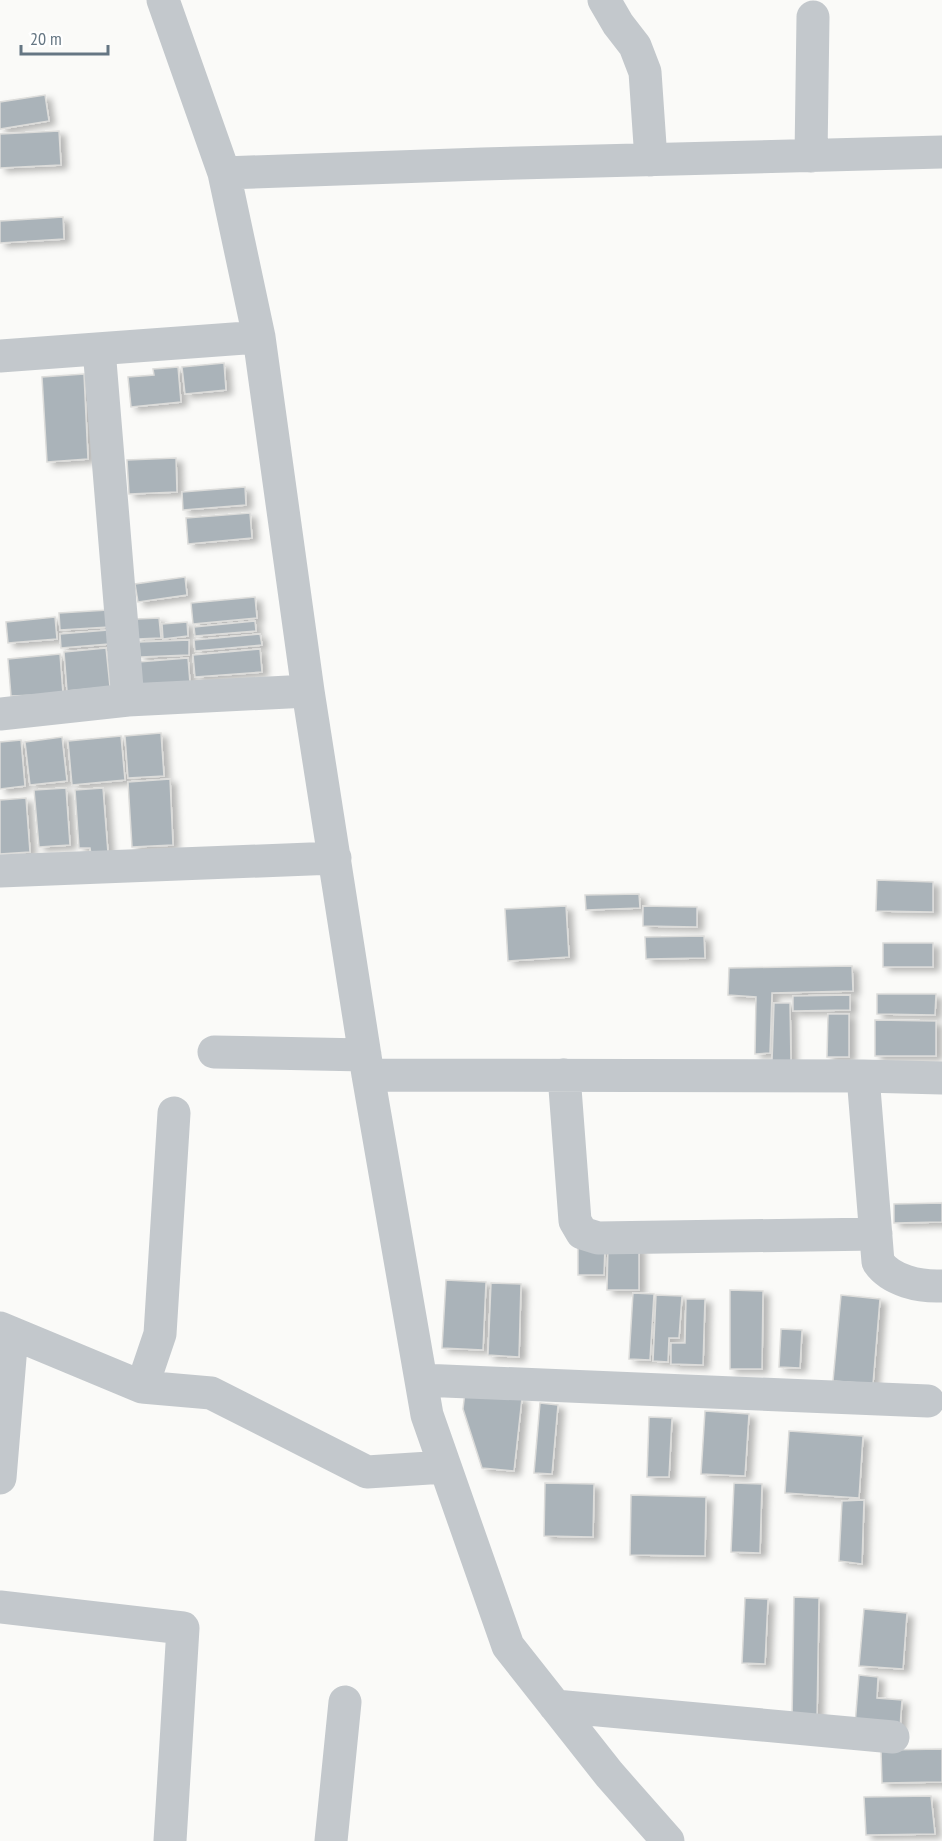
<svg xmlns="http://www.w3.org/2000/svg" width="942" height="1841" font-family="'PT Sans Narrow',sans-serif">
	<defs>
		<filter id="shadow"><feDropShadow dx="6" dy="4" stdDeviation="3" flood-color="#0004"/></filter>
	</defs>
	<rect width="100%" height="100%" fill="#fafaf8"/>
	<path fill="#aab3b9" stroke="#dcdcda" stroke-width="1.5" filter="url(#shadow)" d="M45,95l4,26 -49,8v-27z
		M59,131l2,34 -61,3v-34z
		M63,217l1,22 -64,4v-22z
		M224,363l2,27 -41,4 -3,-27z
		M178,367l3,35 -50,5 -3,-30 26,-2 -1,-6z
		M84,374l4,85 -41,3 -5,-85z
		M176,458l1,34 -48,2 -2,-34z
		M245,487l1,18 -63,5 -1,-18z
		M250,513l2,25 -64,6 -2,-26z
		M185,577l2,18 -49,7 -3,-18z
		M255,597l2,21 -64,6 -2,-21z
		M108,610l1,17 -49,3 -1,-17z
		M55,617l2,22 -49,4 -2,-21z
		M159,618l2,20 -24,1 -1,-20z
		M255,621l1,10 -61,5 -1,-9z
		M187,622l1,14 -25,3 -1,-15z
		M108,630l1,14 -48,4 -1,-14z
		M260,634l2,11 -67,6 -1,-11z
		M189,640v15l-49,2 -1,-15z
		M106,648l4,39 -43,4 -3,-39z
		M260,649l2,23 -67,5 -2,-22z
		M60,654l3,40 -52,2 -3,-37z
		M188,658l2,25 -49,3 -3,-24z
		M161,733l3,43 -36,2 -3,-42z
		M121,736l4,44 -53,5 -4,-44z
		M62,737l5,44 -37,4 -5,-43z
		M21,740l4,46 -25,3v-47z
		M170,779l3,66 -41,2 -4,-65z
		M66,788l4,57 -31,2 -5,-57z
		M103,788l5,65 -17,1 -1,-6h-11l-4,-58z
		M26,798l4,54 -30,2v-54z
		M877,880l56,2v30l-57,-1z
		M639,894l1,14 -54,2 -1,-15z
		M566,906l3,51 -61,4 -3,-52z
		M643,906l54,1v20l-54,-1z
		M704,936l1,22 -59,1 -1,-22z
		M883,943h50v24h-50z
		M852,966l1,25 -81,2 -2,60 -15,1 1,-57 -28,-2 1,-27z
		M877,994h59l-1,21 -58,-1z
		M850,995v15l-57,1v-15z
		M774,1003h16l1,59h-19z
		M828,1014h21v43h-22z
		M875,1020l61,1v35h-61z
		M942,1203v19l-48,1v-19z
		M578,1246h27l-1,29h-26z
		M608,1246h31v44h-32z
		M446,1280l40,2 -3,68 -41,-2z
		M491,1283l30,1 -2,73 -31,-2z
		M730,1290l33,1 -1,78h-32z
		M633,1293l21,1 -4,66 -21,-1z
		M656,1295l26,1 -3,42h-10l-1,24 -15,-1z
		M841,1295l39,4 -7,85 -40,-3z
		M686,1299h19l-2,66 -32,-1v-21h14z
		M781,1329l21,1 -2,38 -21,-1z
		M465,1392l57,6 -8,73 -32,-3 -19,-59z
		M540,1403l18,2 -6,69 -18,-1z
		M705,1411l44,3 -4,62 -44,-2z
		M649,1417l23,1 -3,59h-22z
		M789,1431l74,5 -4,62 -74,-5z
		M545,1483l49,1 -1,53 -49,-1z
		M734,1483l28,1 -2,69 -29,-1z
		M631,1495l75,2 -1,59 -75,-1z
		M864,1500l-2,64 -23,-3 3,-60z
		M794,1597l25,1 -2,122 -25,-1z
		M745,1598l23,1 -3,65 -23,-1z
		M864,1609l43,4 -4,56 -44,-3z
		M859,1675l19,2 -1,21 25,2 -2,28 -45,-3z
		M942,1749v33l-60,1 -1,-33z
		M931,1796l4,38 -69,1 -2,-38z"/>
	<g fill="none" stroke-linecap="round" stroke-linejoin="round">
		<path stroke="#c3c8cc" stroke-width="33" d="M163,0l61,173 35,164 49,354 60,384 59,340 81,231 101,128 59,67
			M604,0l14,24 17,22 10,26 6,88
			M811,156l2,-139
			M224,173l258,-9 460,-12
			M99,349l29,351
			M0,356l259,-19
			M0,714l128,-14 180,-9
			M0,871l335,-13
			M214,1052l151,3
			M368,1075l495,1 79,2
			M564,1075l11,146 7,12 16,5 278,-4
			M863,1076l15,186c13,19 42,25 64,24
			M0,1328l142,59 69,6 156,79 78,-5
			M421,1380l507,21
			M142,1387l18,-53 14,-221
			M0,1478l12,-144
			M0,1607l183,21 -13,213
			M555,1706l338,31
			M331,1841l14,-139"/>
	</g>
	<path d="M21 45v9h87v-9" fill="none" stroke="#657683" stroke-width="3"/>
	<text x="30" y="45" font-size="18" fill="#657683" stroke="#ffffff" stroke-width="4.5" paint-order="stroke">20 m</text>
</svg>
